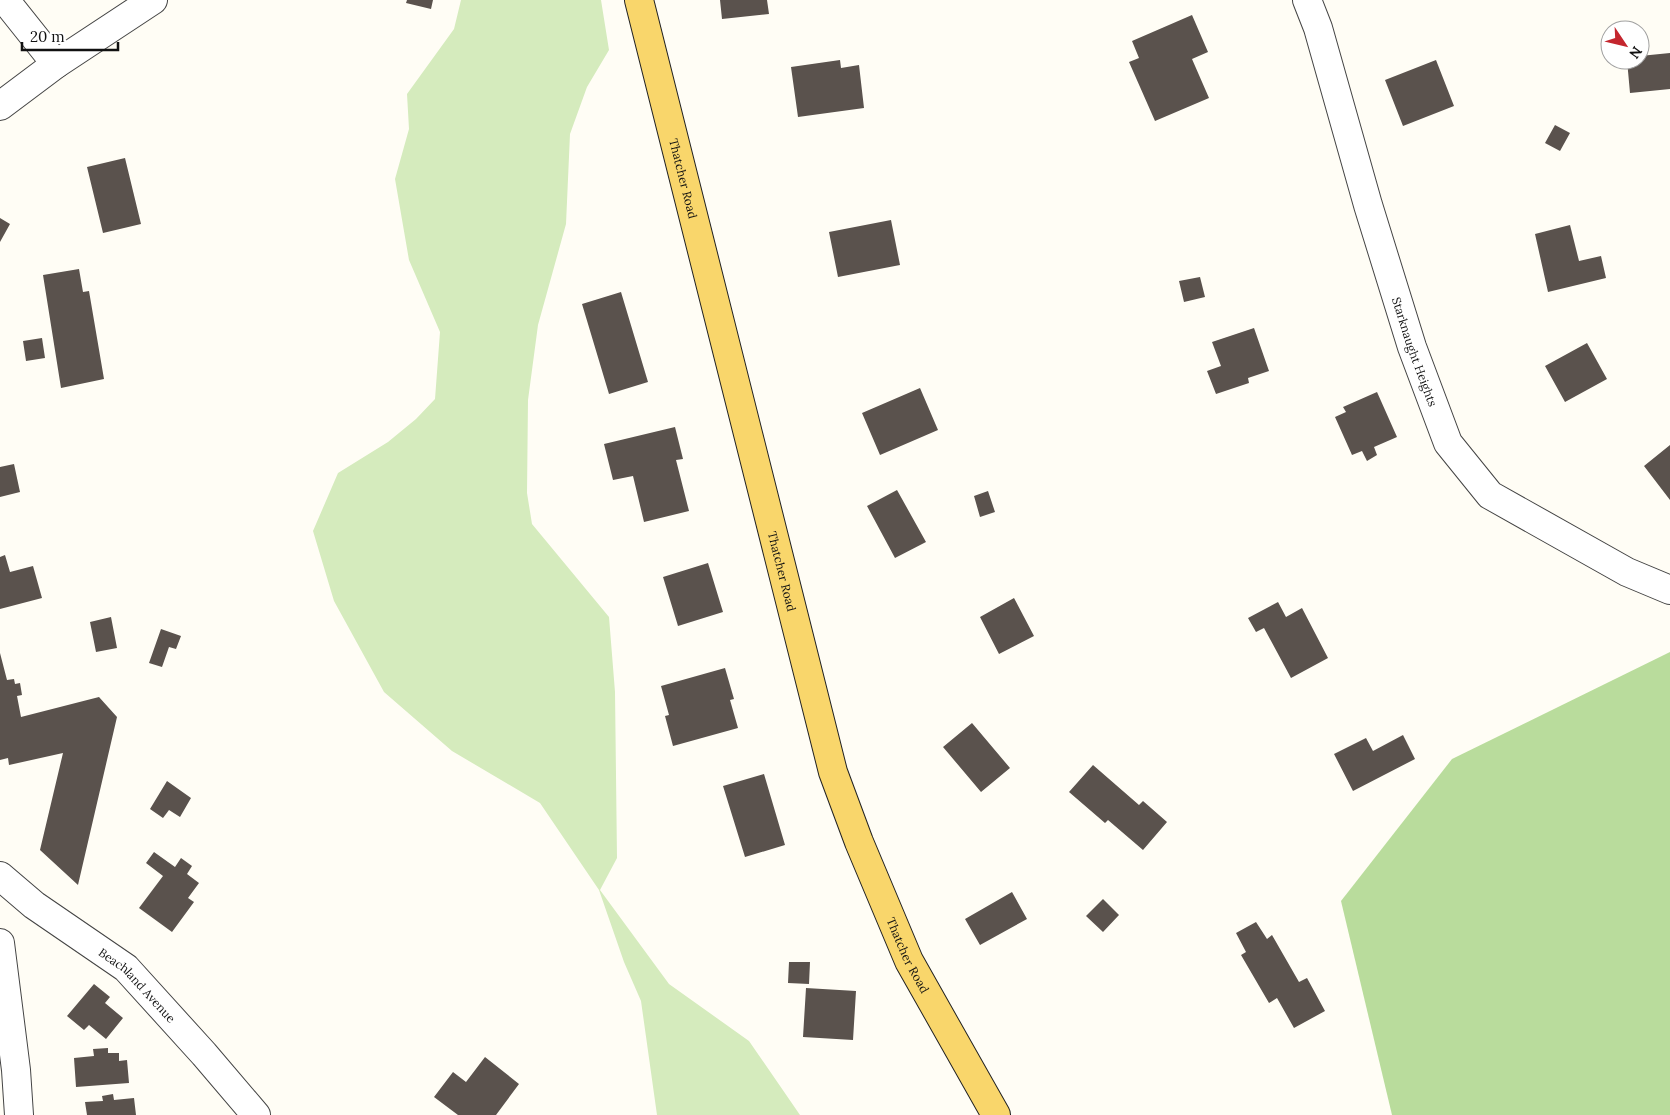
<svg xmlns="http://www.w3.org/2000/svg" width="1670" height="1115" font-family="Lora,serif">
	<rect width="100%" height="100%" fill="#fffdf5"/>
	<path fill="#d5ebbd" d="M461,0h140l8,50 -22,37 -17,47 -4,90 -28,101 -10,75 -1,93 5,31 77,93 6,75 2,166 -17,32 69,94 80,57 51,74h-143l-16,-114 -17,-39 -25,-72 -59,-87 -88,-52 -68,-59 -50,-91 -21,-70 25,-58 50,-31 28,-23 19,-20 5,-67 -31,-72 -14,-81 14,-50 -2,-35 47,-65z"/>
	<path fill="#b9dc9c" d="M1670,652v463h-278l-51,-214 111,-142z"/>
	<path fill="#5a524d" d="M407,0h26l-2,9 -25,-6z
		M720,0h47l2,14 -47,5z
		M1192,15l16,37 -16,7 17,39 -54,23 -26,-59 10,-4 -7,-17z
		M1670,53v36l-40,4 -3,-33h13v-4z
		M840,60l1,8 18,-3 5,43 -66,9 -7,-50z
		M1436,60l18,46 -51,20 -18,-46z
		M1555,125l15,8 -10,18 -15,-8z
		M125,158l16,66 -38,9 -16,-66z
		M0,218l10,6 -10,18z
		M891,220l9,45 -62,12 -9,-45z
		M1570,225l9,36 22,-5 5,22 -58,14 -13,-58z
		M79,269l4,23 6,-1 15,88 -43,9 -18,-113z
		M1200,277l5,20 -21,5 -5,-21z
		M621,292l27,90 -39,12 -27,-90z
		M1254,328l15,43 -21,7 1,5 -33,11 -9,-23 14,-5 -9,-24z
		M42,338l3,20 -19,3 -3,-20z
		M1587,343l20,36 -42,23 -20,-36z
		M920,388l18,42 -58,25 -18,-42z
		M1377,392l20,45 -23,10 3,8 -10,6 -5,-10 -10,4 -17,-38 11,-5 -3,-5z
		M675,427l8,32 -7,1 13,51 -45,11 -11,-46 -20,4 -9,-36z
		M1670,445v55l-26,-34z
		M14,464l6,28 -20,5v-30z
		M897,490l29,52 -31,16 -28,-52z
		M988,491l7,21 -15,5 -6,-21z
		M5,555l5,17 23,-6 9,32 -42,11v-52z
		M708,563l15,49 -45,14 -15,-49z
		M1014,598l20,38 -35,18 -19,-37z
		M1278,602l8,15 16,-9 26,50 -37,20 -27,-50 -8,4 -8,-14z
		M111,617l6,31 -21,4 -6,-30z
		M161,629l20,7 -5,13 -7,-2 -7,20 -13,-4z
		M0,653l7,27 7,-1 1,5 5,-1 2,12 -5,1 4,21 78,-20 18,20 -39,168 -38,-35 23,-97 -54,12 -1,-7 -8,2z
		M725,668l9,31 -4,1 8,28 -65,18 -8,-30 4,-1 -8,-29z
		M972,723l38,45 -29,24 -38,-45z
		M1403,735l12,24 -62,32 -19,-37 32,-16 7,13z
		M1093,765l46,40 4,-4 24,21 -24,28 -35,-30 -3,3 -36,-31z
		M764,774l21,71 -40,12 -22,-71z
		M167,781l24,17 -11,19 -11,-7 -6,8 -13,-9z
		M154,852l21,15 6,-9 11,8 -5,8 12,9 -11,15 6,4 -22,30 -33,-24 24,-32 -17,-13z
		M1012,892l15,27 -47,26 -15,-26z
		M1103,899l16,16 -16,17 -17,-16z
		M1256,922l11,17 5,-4 27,47 8,-4 18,33 -31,17 -17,-30 -8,5 -28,-48 5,-3 -10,-19z
		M789,962h21l-1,22 -21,-1z
		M94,984l16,13 -5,6 18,15 -17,21 -17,-14 -5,5 -17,-14z
		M806,988l50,3 -3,49 -50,-3z
		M108,1048v5h11v8l8,-1 2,23 -53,4 -2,-29 20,-2 -1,-7z
		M485,1057l34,27 -23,31h-38l-24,-18 19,-25 13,10z
		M113,1094l1,6 20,-2 2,17h-49l-2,-13 18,-1 -1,-5z"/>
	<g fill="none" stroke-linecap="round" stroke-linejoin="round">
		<defs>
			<g id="minor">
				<path d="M5,0l51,64"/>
				<path id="s1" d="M1307,0l11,28 50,177 44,142 36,96 42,52 137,77 43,18"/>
				<path d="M0,106l56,-42 97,-64"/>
				<path id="s2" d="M0,876l34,29 92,63 78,86 52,61"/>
				<path d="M0,943l16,127 3,45"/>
			</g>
			<g id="major">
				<path id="s3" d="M639,0l194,772 26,70 50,119 87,154"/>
			</g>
		</defs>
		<use href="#minor" stroke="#444" stroke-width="30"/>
		<use href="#major" stroke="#222" stroke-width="30"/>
		<use href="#minor" stroke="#fff" stroke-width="28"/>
		<use href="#major" stroke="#f9d66b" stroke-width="28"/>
	</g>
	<g text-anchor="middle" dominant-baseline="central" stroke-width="5" stroke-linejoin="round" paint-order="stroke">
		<g font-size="12" fill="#111" stroke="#fff">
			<text stroke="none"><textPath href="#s3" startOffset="184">Thatcher Road</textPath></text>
			<text stroke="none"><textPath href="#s1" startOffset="368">Starknaught Heights</textPath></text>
			<text stroke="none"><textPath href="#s3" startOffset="589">Thatcher Road</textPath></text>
			<text stroke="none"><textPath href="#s3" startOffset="994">Thatcher Road</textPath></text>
			<text stroke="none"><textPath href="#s2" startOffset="176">Beachland Avenue</textPath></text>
		</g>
	</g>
	<g transform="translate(1625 45) rotate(125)"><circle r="24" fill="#ffffff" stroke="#a0a0a0"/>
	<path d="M0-4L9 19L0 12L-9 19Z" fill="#c4262e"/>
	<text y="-8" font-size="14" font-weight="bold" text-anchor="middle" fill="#111111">N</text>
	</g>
	<path d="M22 42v8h96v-8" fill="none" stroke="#111111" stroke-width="2.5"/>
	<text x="30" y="42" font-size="15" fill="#111111" stroke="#ffffff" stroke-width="4" paint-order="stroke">20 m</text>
</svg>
